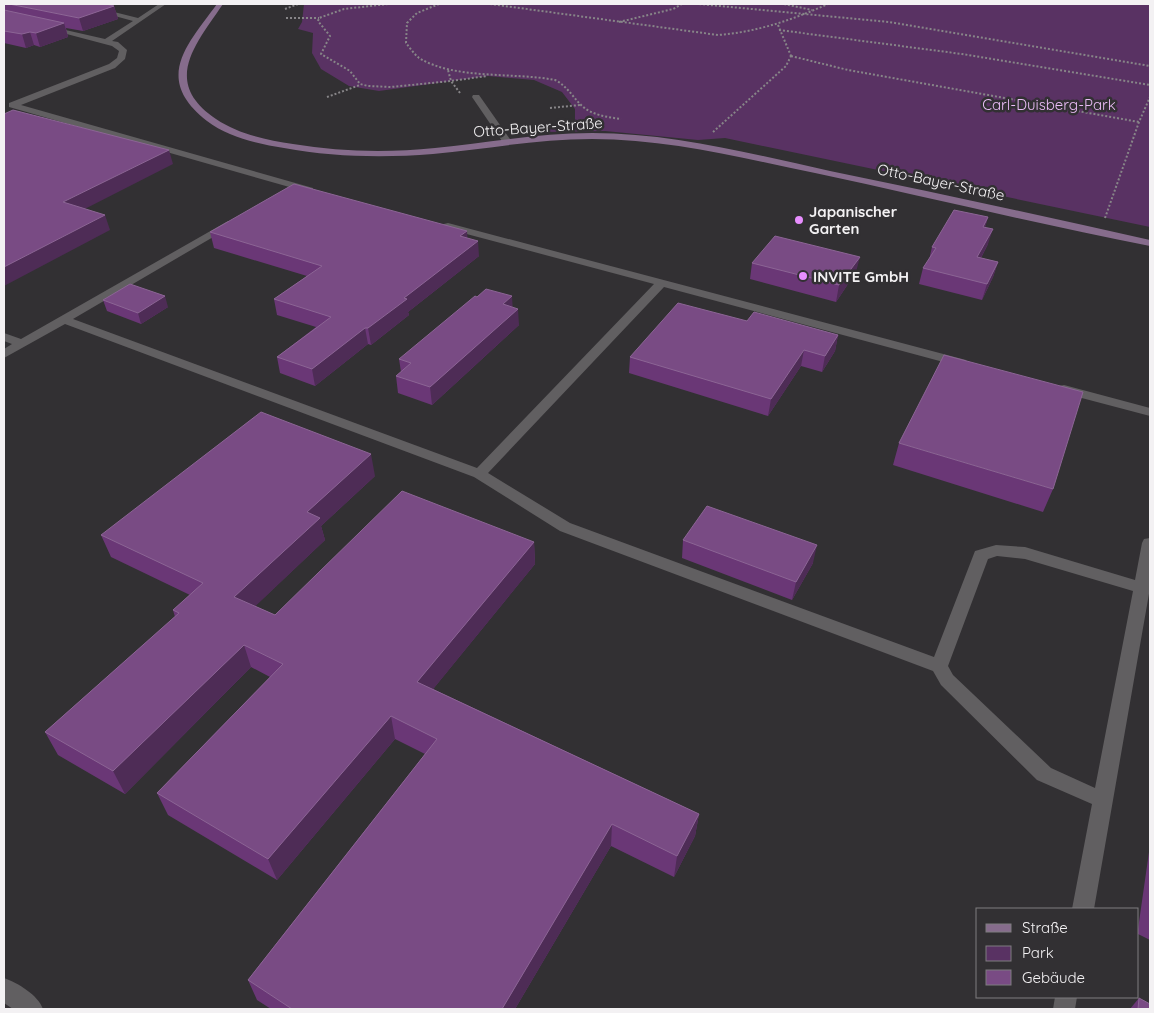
<svg xmlns="http://www.w3.org/2000/svg" width="1154" height="1013" font-family="Quicksand,sans-serif">
	<rect width="100%" height="100%" fill="#323033"/>
	<path fill="#593263" d="M304,4h846v223l-425,-89 -27,2 -93,-9 -61,1 31,-12v-11l-13,-17 -28,-12 -46,-4 -109,15 -30,-5 -28,-17 -9,-16 1,-20 -15,-4 4,-7z"/>
	<g fill="none" stroke-linecap="round" stroke-linejoin="round">
		<path stroke="#878588" stroke-width="2" stroke-dasharray="2 2" stroke-linecap="butt" d="M388,4l-44,5 -25,9 -1,3 12,15 -9,18 29,17 10,13 8,2 23,1 60,-6 -3,-11
			M439,4l-22,9 -10,10 -1,20c4,5 8,11 13,15 36,22 95,14 136,22 12,6 17,16 26,25 10,10 26,12 40,14
			M490,4l228,31c39,-3 74,-15 110,-31
			M699,4l190,18 261,44
			M784,4l28,6
			M285,9l13,-5
			M286,18h33
			M619,22l54,-13 9,-5
			M778,25l13,31
			M779,30l183,24 188,31
			M791,56l57,14 291,52
			M460,93l-9,-12 36,-5
			M327,97l33,-12
			M550,108l30,-3
			M713,132l73,-66 5,-10
			M1105,218l34,-96 11,-25"/>
		<path fill="#615f61" fill-rule="evenodd" d="M71,4h11l56,14 21,-14h7l-54,37 6,1 9,8 -2,9 -10,9 -94,37 292,83v4h-6l-298,-85v-4l100,-39 8,-6 2,-7 -7,-5 -68,-18 4,-2 57,13 28,-18z
			M473,95h6l33,47 -2,2h-6l-32,-47z
			M228,221l4,1 1,2 -1,2 -159,93 404,149 177,-184 -210,-56 -1,-2 1,-2 4,-1 518,137 2,3 -2,3 -4,1 -298,-80 -176,186 82,50 364,134 41,-106 21,-6 29,2 110,33 7,-37 2,-4 6,-1v50l-56,321h-22l20,-105 -55,-24 -96,-95 -8,-14 -373,-140 -86,-54 -409,-153 -61,34v-9l8,-5 -8,-3v-8l17,6zM997,556l28,3 108,32 -38,197 -44,-20 -98,-93 -5,-9 40,-107z
			M1064,385l86,23v8l-91,-24 -2,-3 2,-3z
			M4,978c14,5 34,17 39,31h-30l-9,-6z
			M1055,997h22l-2,12h-22z"/>
		<path fill="#866c8c" fill-rule="evenodd" d="M217,4h6c-27,40 -62,78 -7,115 22,15 50,21 77,25 47,8 95,9 142,4 52,-5 104,-15 157,-15 81,0 160,21 238,38 107,22 214,45 320,69v6c-112,-22 -223,-49 -335,-73 -73,-15 -147,-34 -223,-34 -54,0 -106,10 -159,15 -50,4 -100,3 -149,-6 -26,-4 -56,-11 -77,-27 -54,-42 -20,-76 10,-117z"/>
	</g>
	<path fill="#6a3776" d="M4,4h102l8,2 4,13 -35,12 -17,-3 2,9 -28,10 -6,-2 -8,3 -22,-5z
		M988,217l-3,10 3,17 -7,14 17,4 -5,15 -11,23 -63,-16 4,-16 6,-8 3,-13z
		M467,231v7l12,18 -71,56 1,3 -38,30 -3,-1 -53,42 -35,-13 -3,-16 39,-30 -39,-12 -3,-16 33,-23 -93,-28 -4,-16z
		M752,263l104,9 -20,30 -86,-23z
		M103,300l65,7 -27,17 -34,-13z
		M512,307l7,18 -87,80 -34,-12 -2,-17 5,-4 -2,-13z
		M747,321l91,14 -3,16 -13,21 -21,-6 -33,50 -139,-43 1,-16z
		M899,443l154,46 -10,23 -150,-47z
		M375,476l-54,50 4,14 -70,66 20,9 259,-73 1,22 -102,125 266,125 -4,22 -21,41 -63,-31 -96,163h-244l-14,-9 -9,-20 177,-226 -30,-15 -118,141 -109,-65 -11,-22 113,-116 -19,-10 -126,127 -67,-39 -13,-23 130,-115 -2,-7 17,-15 -79,-38 -10,-22z
		M683,540l130,23 -21,37 -110,-42z
		M1150,845v95l-12,-6v-5z
		M1139,998l11,11h-20z"/>
	<path fill="#4e2c56" d="M114,6l4,13 -35,12 -4,-13z
		M64,23l4,14 -28,10 -4,-14z
		M30,32l4,13 -8,3 -4,-14z
		M169,150l4,14 -104,53 -6,-15z
		M105,215l5,15 -106,56v-19z
		M988,217l-4,15 -1,-5z
		M993,229l-5,15 -15,29 4,-16z
		M467,231l1,15 -8,-10z
		M478,241l1,15 -71,56 1,3 -38,30 -3,-17 36,-30z
		M860,257l-4,15 -20,30 3,-17z
		M998,262l-5,15 -11,23 5,-16z
		M165,296l3,11 -27,17 -3,-11z
		M512,296l1,17 -10,-9z
		M518,309l1,16 -87,80 -2,-18z
		M365,328l3,16 -53,42 -3,-17z
		M838,335l-3,16 -13,21 3,-16z
		M804,350l-3,16 -33,50 3,-17z
		M371,454l4,22 -54,50 4,14 -84,80 -7,-23 73,-85z
		M534,542l1,22 -114,140 -4,-22z
		M817,545l-4,18 -21,37 4,-18z
		M244,645l7,22 -126,127 -12,-23z
		M391,716l4,23 -118,141 -9,-21z
		M699,814l-4,22 -21,41 3,-21z
		M612,824l-1,22 -96,163h-13z"/>
	<path fill="#794b84" stroke="#8c6595" d="M9,4h97l8,2 -35,12z
		M4,10l60,13 -28,10 -6,-1 -8,2 -18,-3z
		M13,110l156,40 -106,52 42,13 -101,52v-153z
		M294,184l173,47 -7,5 18,5 -74,57 3,1 -39,29h-3l-53,41 -35,-12 54,-40 -57,-18 48,-33 -112,-34z
		M954,210l34,7 -5,10 10,2 -16,28 21,5 -11,22 -64,-16 13,-20 -4,-1z
		M775,236l85,21 -21,28 -87,-22z
		M130,284l35,12 -27,17 -35,-13z
		M486,289l26,7 -9,8 15,5 -88,78 -34,-11 15,-13 -12,-4 76,-63 2,1z
		M678,303l69,18 7,-9 84,23 -13,21 -21,-6 -33,49 -141,-42z
		M944,355l139,37 -30,97 -154,-46z
		M261,412l110,42 -64,58 13,6 -86,79 41,18 127,-124 132,51 -117,140 282,132 -22,42 -65,-32 -110,185h-210l-44,-29 189,-241 -46,-23 -123,143 -111,-66 126,-129 -39,-19 -131,126 -68,-39 134,-119 -6,-3 30,-27 -102,-48z
		M707,506l110,39 -21,37 -113,-42z
		M1139,998l11,6v5h-12z"/>
	<g fill="#e88eff" stroke="#323033" stroke-width="2">
		<circle cx="799" cy="220" r="5"/>
		<circle cx="803" cy="276" r="5"/>
	</g>
	<g text-anchor="middle" dominant-baseline="central" stroke-width="5" stroke-linejoin="round" paint-order="stroke">
		<g font-size="15" fill="#ebbdf7" stroke="#323033">
			<text x="1049" y="104">Carl-Duisberg-Park</text>
		</g>
		<g font-size="15" fill="#f3f1f3" stroke="#323033">
			<text transform="translate(538 127) rotate(-4)">Otto-Bayer-Straße</text>
			<text transform="translate(941 182) rotate(12)">Otto-Bayer-Straße</text>
		</g>
		<g font-size="15" font-weight="bold" fill="#f3f1f3" stroke="#323033" text-anchor="start">
			<text x="809" y="211">Japanischer<tspan x="809" dy="17">Garten</tspan></text>
			<text x="813" y="276">INVITE GmbH</text>
		</g>
	</g>
	<rect width="1154" height="1013" fill="none" stroke="#f3f1f3" stroke-width="10"/>
	<rect x="976" y="908" width="162" height="90" fill="#323033" stroke="#7f7d80"/>
	<rect x="986" y="924" width="25" height="8" fill="#866c8c" stroke="#7f7d80"/>
	<text x="1022" y="933" font-size="15" fill="#f3f1f3">Straße</text>
	<rect x="986" y="946" width="25" height="15" fill="#593263" stroke="#7f7d80"/>
	<text x="1022" y="958" font-size="15" fill="#f3f1f3">Park</text>
	<rect x="986" y="970" width="25" height="15" fill="#794b84" stroke="#7f7d80"/>
	<text x="1022" y="983" font-size="15" fill="#f3f1f3">Gebäude</text>
</svg>
